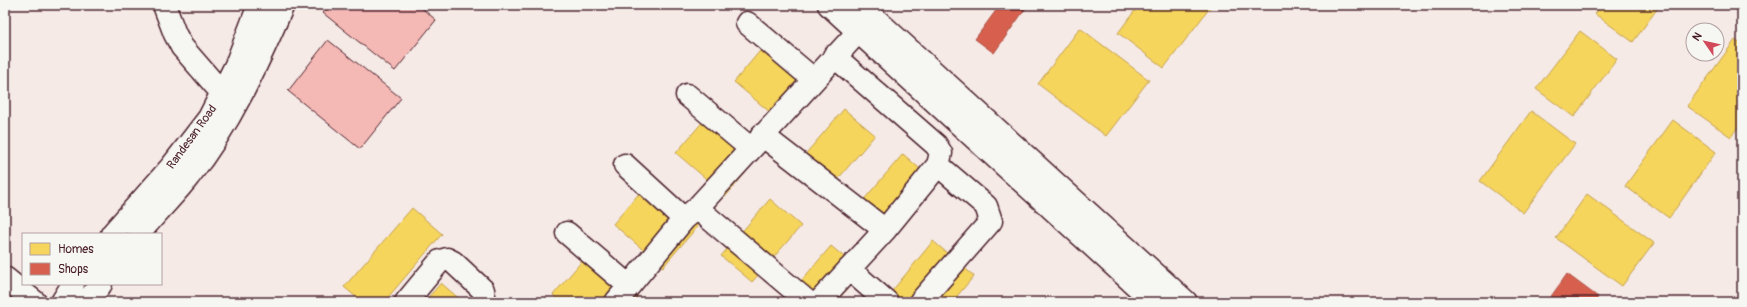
<svg xmlns="http://www.w3.org/2000/svg" width="1747" height="307" font-family="Pangolin,sans-serif">
	<rect width="100%" height="100%" fill="#f6eae6"/>
	<filter id="ink" filterUnits="userSpaceOnUse"><feTurbulence type="fractalNoise" baseFrequency=".025" numOctaves="2"/><feDisplacementMap in="SourceGraphic" scale="8" xChannelSelector="R" yChannelSelector="G"/><feConvolveMatrix kernelMatrix="1 2 1 2 8 2 1 2 1" color-interpolation-filters="sRGB"/></filter>
	<g filter="url(#ink)">
		<path fill="#f6d55c" stroke="#c29e4d" d="M1139,5h73l-48,63 -46,-35z
			M1602,5h58l-27,37 -38,-28z
			M1080,28l69,52 -43,56 -68,-52z
			M1580,31l37,28 -43,58 -38,-28z
			M769,40l50,43 -35,41 -50,-42z
			M1735,40l7,5v76l-11,16 -44,-31z
			M844,109l31,26 -48,57 -31,-27z
			M1531,111l44,33 -52,69 -43,-32z
			M711,112l50,42 -35,42 -50,-43z
			M1673,120l43,32 -47,66 -44,-32z
			M903,154l31,27 -49,57 -31,-27z
			M648,183l50,43 -35,41 -50,-43z
			M1587,194l67,49 -32,43 -66,-48z
			M770,199l31,27 -49,56 -31,-26z
			M412,208l30,26 -58,68h-22l-18,-15z
			M933,241l41,35 -22,26h-69z
			M831,246l31,26 -26,30h-53z
			M588,254l50,42 -6,6h-71l-8,-7z
			M441,283l22,19h-39z"/>
		<path fill="#d6604d" stroke="#ac4c43" d="M992,5h36l-34,48 -19,-14 22,-30z
			M1567,274l31,23 -3,5h-48z"/>
		<path fill="#f5b9b5" stroke="#4a1f2b" d="M329,5h89l18,15 -41,51 -72,-58z
			M328,40l73,58 -41,51 -72,-58z"/>
		<g fill="none" stroke-linecap="round" stroke-linejoin="round">
			<defs>
				<path id="minor" d="M164,5l11,29 7,13 40,46
					M829,5l325,297
					M860,5l326,297
					M747,23l66,56
					M687,95l63,53
					M762,135l123,95
					M625,165l59,54
					M697,208l111,94
					M567,233l62,53
					M112,234l60,-68 37,-48 27,-53 23,-60
					M139,234c15,-20 35,-38 50,-58 41,-51 68,-111 94,-171
					M849,269l38,33
					M5,278l30,24
					M62,302l11,-18
					M83,302l5,-2 13,-16
					M406,302l34,-41 7,-2 6,3 30,28 2,12
					M616,302l68,-83 13,-11 170,-186
					M819,302l66,-72 53,-65 3,-12 -5,-8 -102,-89
					M920,302l71,-81 -5,-15 -48,-41"/>
			</defs>
			<use href="#minor" stroke="#4a1f2b" stroke-width="25"/>
			<use href="#minor" stroke="#f6f6f2" stroke-width="22"/>
		</g>
	</g>
	<g text-anchor="middle" dominant-baseline="central" stroke-width="4" stroke-linejoin="round" paint-order="stroke">
		<g font-size="12" fill="#4a1f2b" stroke="#f6f6f2">
			<text transform="translate(192 137) rotate(-54)">Randesan Road</text>
		</g>
	</g>
	<rect width="1747" height="307" fill="none" stroke="#f6f6f2" stroke-width="20"/>
	<rect x="10" y="10" width="1727" height="287" fill="none" stroke="#4a1f2b" stroke-width="1.5" filter="url(#ink)"/>
	<rect x="22" y="233" width="140" height="52" fill="#f6f6f2" stroke="#b1a0a2"/>
	<rect x="30" y="243" width="20" height="12" fill="#f6d55c" stroke="#b1a0a2"/>
	<text x="58" y="253" font-size="12" fill="#4a1f2b">Homes</text>
	<rect x="30" y="263" width="20" height="12" fill="#d6604d" stroke="#b1a0a2"/>
	<text x="58" y="273" font-size="12" fill="#4a1f2b">Shops</text>
	<g transform="translate(1705 42) rotate(304)"><circle r="19" fill="#f6f6f2" stroke="#b1a0a2"/>
	<path d="M0-3L7 15L0 10L-7 15Z" fill="#d1495b"/>
	<text y="-6" font-size="11" font-weight="bold" text-anchor="middle" fill="#4a1f2b">N</text>
	</g>
</svg>
